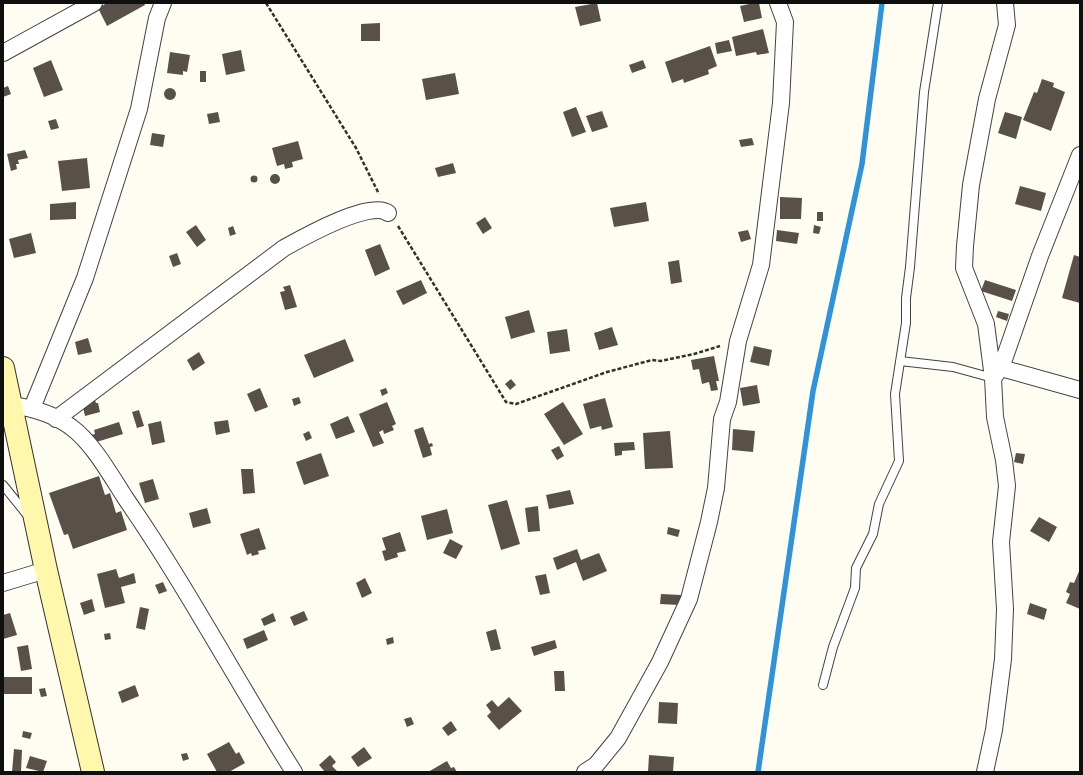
<svg xmlns="http://www.w3.org/2000/svg" width="1083" height="775" font-family="'IBM Plex Serif',serif">
	<rect width="100%" height="100%" fill="#fffdf1"/>
	<g fill="none" stroke-linecap="round" stroke-linejoin="round">
		<path stroke="#2f93dc" stroke-width="5.5" d="M758,772l55,-381 49,-227 20,-161"/>
	</g>
	<path fill="#59504a" d="M107,3h37l1,2 -38,21 -9,-18z
		M597,3l4,18 -21,5 -5,-19z
		M754,3h5l3,15 -18,4 -4,-16z
		M380,23v18h-19v-17z
		M763,29l6,24 -12,2 -1,-3 -20,4 -4,-19z
		M729,40l3,11 -15,3 -2,-11z
		M710,46l7,20 -9,4 1,4 -25,9 -1,-4 -11,4 -7,-21z
		M241,50l4,21 -19,4 -4,-21z
		M170,52l20,3 -3,17 -4,-1v4l-16,-2z
		M51,60l12,30 -19,7 -11,-29z
		M643,60l3,8 -14,5 -3,-8z
		M200,71h6v11h-6z
		M455,73l4,21 -33,6 -4,-21z
		M1042,79l12,4 -1,4 12,5 -14,39 -28,-11 11,-28 3,1z
		M8,86l3,8 -8,3v-9z
		M164 94a6 6 0 1 1 12 0a6 6 0 1 1-12 0Z
		M576,107l10,25 -14,5 -9,-25z
		M602,111l6,16 -16,5 -6,-16z
		M218,112l2,10 -11,2 -2,-10z
		M1005,112l17,5 -6,22 -18,-6z
		M56,119l3,9 -8,2 -3,-9z
		M152,133l13,2 -2,12 -13,-2z
		M752,138l2,7 -13,2 -2,-7z
		M298,141l5,18 -11,3 1,5 -8,2 -1,-5 -7,2 -5,-18z
		M25,150l3,8 -10,2 1,4h-3l1,5 -6,2 -4,-17z
		M87,158l3,30 -28,3 -4,-30z
		M453,163l3,10 -18,4 -3,-9z
		M270 179a5 5 0 1 1 10 0a5 5 0 1 1-10 0Z
		M250.5 179a3.5 3.5 0 1 1 7 0a3.5 3.5 0 1 1-7 0Z
		M1020,186l26,7 -5,18 -26,-7z
		M780,197l22,1 -1,21h-21z
		M76,202v17l-26,1v-16z
		M646,202l3,19 -35,6 -4,-19z
		M817,212h6v9h-6z
		M485,217l7,11 -9,6 -7,-11z
		M196,225l10,15 -9,7 -11,-15z
		M814,225l7,2 -2,7 -6,-1z
		M233,226l3,8 -6,2 -2,-8z
		M748,230l3,9 -10,3 -3,-10z
		M777,230l22,3 -2,11 -21,-3z
		M31,233l5,20 -22,5 -5,-19z
		M380,244l10,25 -15,7 -10,-26z
		M177,253l4,11 -8,3 -4,-11z
		M1074,255l6,2v46l-18,-5z
		M679,260l3,22 -11,2 -3,-22z
		M421,280l6,13 -24,12 -7,-14z
		M985,280l31,10 -4,11 -31,-10z
		M290,285l7,22 -12,3 -5,-18 5,-1 -2,-4z
		M529,310l6,22 -24,7 -6,-22z
		M998,311l11,3 -2,7 -11,-4z
		M612,327l6,18 -19,5 -5,-17z
		M567,329l3,22 -20,3 -3,-22z
		M88,338l4,14 -14,3 -3,-13z
		M345,339l9,22 -40,17 -10,-23z
		M754,346l18,4 -3,16 -19,-4z
		M199,352l6,11 -12,8 -6,-11z
		M714,356l5,25h-3l2,9 -7,1 -2,-9 -7,2 -3,-15 -6,1 -2,-10z
		M511,379l5,6 -6,5 -5,-6z
		M757,385l3,18 -17,3 -3,-18z
		M260,388l8,19 -13,5 -8,-18z
		M386,388l2,5 -6,3 -2,-6z
		M299,397l2,6 -7,3 -2,-7z
		M605,398l8,29 -11,3 -1,-4 -11,3 -7,-25z
		M95,400l1,3h2l2,9 -15,4 -3,-13z
		M387,402l9,22 -4,2 2,4 -10,4 -1,-4 -4,2 5,11 -11,4 -14,-33z
		M563,402l20,32 -19,11 -20,-31z
		M139,410l5,16 -7,2 -5,-16z
		M348,416l7,16 -19,7 -6,-15z
		M228,420l2,12 -14,3 -2,-13z
		M161,421l4,21 -13,3 -4,-21z
		M119,422l4,12 -30,9 -2,-8 4,-1 -1,-4z
		M423,427l6,17 3,-1 1,3 -3,1 2,8 -9,3 -9,-28z
		M733,429l22,2 -2,21 -21,-2z
		M309,431l3,7 -6,3 -3,-7z
		M670,431l3,37 -28,1 -2,-36z
		M634,442l1,8 -13,1v4l-7,1 -1,-13z
		M559,446l5,10 -7,4 -6,-10z
		M321,453l8,23 -25,9 -8,-23z
		M1016,453l9,1 -2,10 -9,-2z
		M241,469h12l2,24 -12,1z
		M99,476l6,19 5,-2 6,20 5,-2 6,19 -54,19 -5,-15 -4,1 -15,-42z
		M153,479l6,20 -14,4 -6,-20z
		M570,490l4,14 -25,5 -3,-14z
		M507,500l13,44 -19,6 -13,-45z
		M538,506l2,25 -12,1 -3,-24z
		M207,508l4,15 -18,5 -4,-15z
		M447,509l6,24 -26,7 -6,-24z
		M1039,517l18,10 -8,15 -19,-11z
		M668,527l12,3 -2,7 -11,-3z
		M259,528l7,21 -8,2 1,3 -7,2 -1,-3 -4,2 -7,-21z
		M400,532l6,19 -9,2 1,4 -13,4 -3,-10 4,-1 -4,-12z
		M450,539l13,7 -7,13 -13,-6z
		M577,549l4,11 18,-7 8,18 -24,10 -7,-19 -19,8 -4,-12z
		M116,569l3,9 15,-5 2,10 -15,4 4,16 -20,5 -8,-34z
		M1080,569v40l-14,-6 4,-9 -4,-2 4,-10 4,1z
		M546,574l4,19 -10,2 -5,-19z
		M365,578l7,15 -10,5 -6,-15z
		M163,582l4,9 -8,3 -4,-9z
		M661,594l20,1 -1,10 -20,-1z
		M92,599l3,12 -11,4 -4,-12z
		M1030,603l17,6 -3,11 -17,-6z
		M140,607l9,2 -4,21 -9,-2z
		M304,611l4,9 -14,6 -4,-9z
		M10,613l7,22 -14,4v-24z
		M273,613l3,8 -12,5 -3,-7z
		M496,629l5,20 -10,2 -5,-19z
		M264,630l4,10 -21,9 -4,-10z
		M110,633l1,6 -6,1 -1,-6z
		M393,637l1,6 -7,2 -1,-6z
		M555,640l2,8 -23,8 -3,-9z
		M28,645l4,24 -11,2 -4,-24z
		M554,671h10l1,20h-10z
		M3,677h29v17h-29z
		M135,685l4,11 -17,7 -4,-11z
		M45,688l2,8 -6,1 -2,-8z
		M509,697l13,14 -23,19 -12,-14 4,-4 -5,-7 6,-5 6,7z
		M659,702l19,1 -1,21 -19,-1z
		M411,717l3,7 -7,3 -3,-8z
		M451,721l6,9 -9,6 -6,-8z
		M23,731l9,2 -2,6 -8,-2z
		M229,742l7,12 3,-2 6,11 -16,9h-12l-10,-18z
		M364,747l8,11 -14,9 -7,-10z
		M14,749l8,1 -1,22h-9z
		M187,753l2,6 -6,2 -2,-7z
		M330,755l6,7 -4,4 5,5 -1,1h-11l-6,-7z
		M649,755l25,2 -1,15h-25z
		M30,756l17,5 -4,11 -17,-4z
		M447,761l4,7 3,-1 3,5h-29z"/>
	<g fill="none" stroke-linecap="round" stroke-linejoin="round">
		<defs>
			<path id="lane" d="M900,361l53,6 40,11
				M3,485l25,31
				M823,685l10,-38 22,-59 1,-20 17,-34 6,-30 20,-43 -4,-67 11,-71v-25l4,-31 14,-175 14,-89"/>
			<path id="street" d="M3,53l91,-50
				M1001,368l79,22
				M993,378l8,-10 39,-112 40,-101
				M12,405c20,3 42,9 59,22 22,16 40,49 55,72 61,88 111,183 168,273
				M32,408l53,-130 54,-169 18,-91 6,-15
				M56,419l228,-171c18,-10 87,-49 104,-35
				M3,583l43,-13
				M585,772l11,-7 22,-27 42,-76 29,-63 20,-77 7,-34 6,-69 6,-17 10,-61 23,-76 20,-162 4,-81 -7,-19
				M985,772l9,-42 9,-71 2,-50 -4,-67 6,-56 -3,-26 -9,-43 -2,-39 -7,-54 -22,-56 1,-22 6,-61 16,-86 20,-74 -2,-22"/>
			<path id="secondary" d="M3,368l43,202 47,202"/>
		</defs>
		<use href="#lane" stroke="#424242" stroke-width="10"/>
		<use href="#street" stroke="#424242" stroke-width="18"/>
		<use href="#secondary" stroke="#313131" stroke-width="24"/>
		<path stroke="#313131" stroke-width="2.5" stroke-dasharray="4 2" stroke-linecap="butt" d="M266,3l90,145 23,46
			M398,226l108,176 10,2 91,-32 45,-12 9,1 33,-7 26,-8"/>
		<use href="#lane" stroke="#fff" stroke-width="8"/>
		<use href="#street" stroke="#fff" stroke-width="16"/>
		<use href="#secondary" stroke="#fff8ac" stroke-width="22"/>
	</g>
	<rect width="1083" height="775" fill="none" stroke="#0f0f0f" stroke-width="8"/>
</svg>
